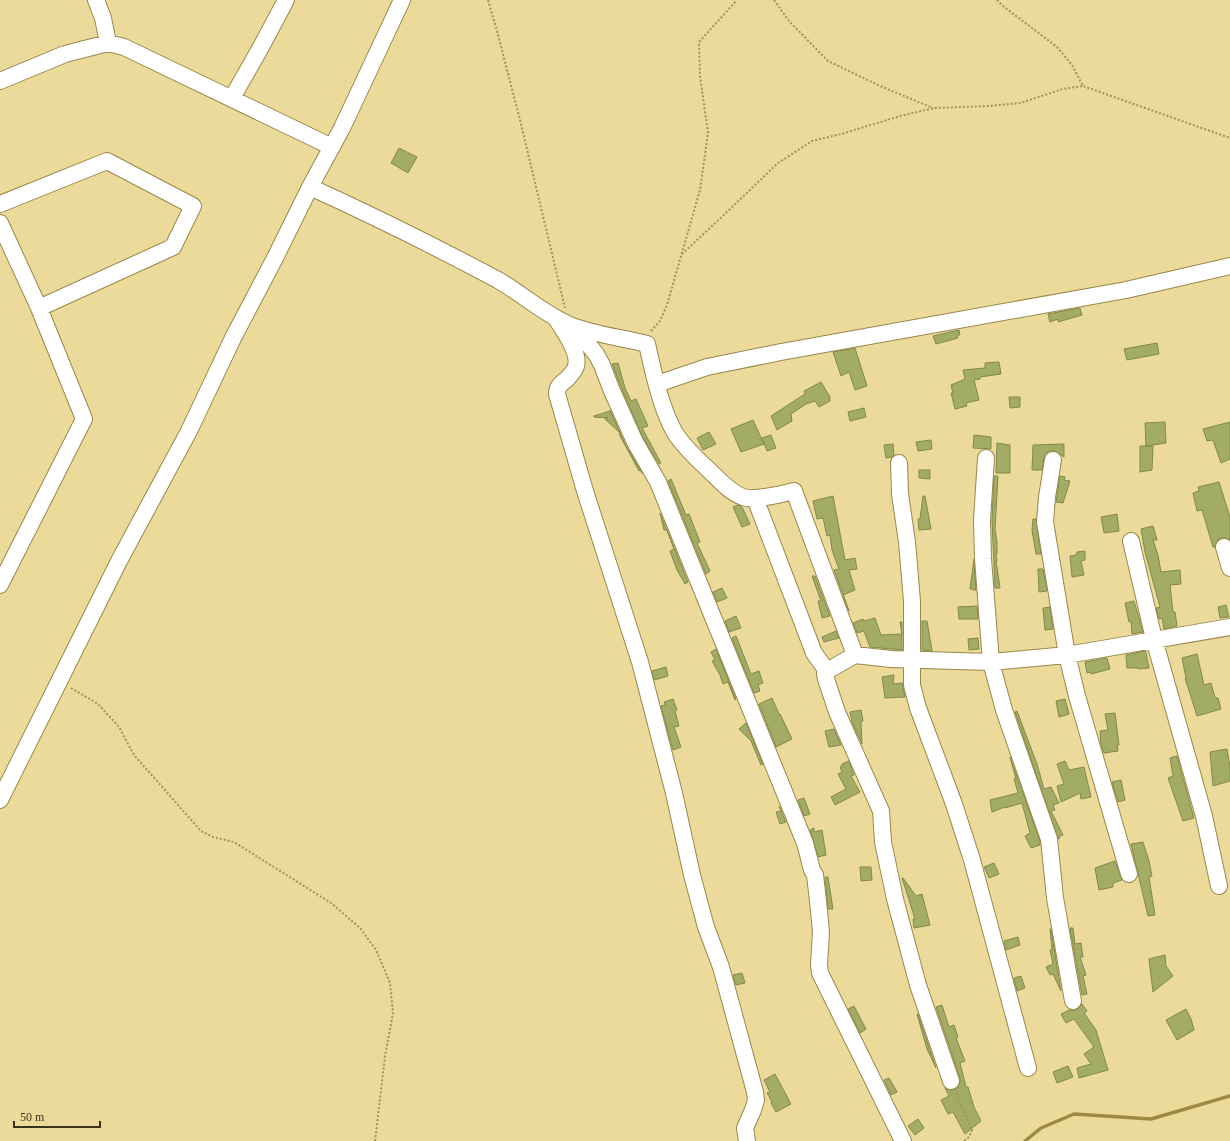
<svg xmlns="http://www.w3.org/2000/svg" width="1230" height="1141" font-family="Georgia,serif">
	<rect width="100%" height="100%" fill="#ecda9a"/>
	<g fill="none" stroke-linecap="round" stroke-linejoin="round">
		<path stroke="#9e8b43" stroke-width="3.5" d="M1025,1141l16,-13 33,-14 77,5 79,-23"/>
	</g>
	<path fill="#a3ac65" stroke="#81894c" d="M399,148l18,9 -9,16 -17,-10z
		M1080,308l2,7 -24,7v-3l-8,3 -2,-8z
		M959,330l1,5h-3l1,3 -22,6 -3,-8z
		M1157,343l2,11 -32,6 -3,-11z
		M855,348l12,38 -12,4 -6,-18 -8,4 -8,-24z
		M999,362l2,12 -21,3v2l-6,1 5,20 -13,3 1,3 -12,3 -4,-16h2l-2,-8 14,-6 -2,-9 22,-2v-5z
		M618,363l7,25 6,13 5,-2 12,27 -6,2 19,35 -2,1 -16,-26 -22,-51 -9,-23z
		M821,382l9,15v4l-11,6 -4,-6 -9,3 -15,10 1,7 -15,9 -6,-14 34,-22 -1,-3z
		M1009,397h11v10l-10,1z
		M864,408l2,9 -16,4 -2,-9z
		M610,410l16,36 17,28 -3,-4 -1,1 -20,-37h2l-16,-15 3,-1 -14,-1v-1l16,-5z
		M753,420l11,24 -23,8 -10,-23z
		M1165,422l1,21 -20,3 -1,-23z
		M1230,422v37l-9,4 -8,-23 -6,1 -4,-12z
		M709,432l7,12 -13,6 -6,-12z
		M771,435l5,13 -9,3 -5,-13z
		M974,435l17,2v12l-18,-1z
		M931,440l1,9 -14,2 -2,-9z
		M997,443l13,2v28h-14z
		M893,444l1,11 -2,2 -6,1 -2,-13z
		M1064,444v13l-9,-6h-6l-4,3 -1,4 -2,12h-10l1,-25z
		M1140,446h13l-1,24 -12,2z
		M919,470h11v9l-11,-1z
		M994,476h4l-3,53 2,13v12h-1l1,7h-1l4,27h-5l-3,-68z
		M1060,476l5,1 -1,3 6,1 -7,22 -7,-1z
		M671,479l15,36 3,-1 11,28 -3,1 13,28 -4,3 -38,-93z
		M1219,482l11,35v23l-4,-2h-5l-4,3 -2,6h-2l-11,-37 -5,1 -4,-18 6,-2 -1,-4z
		M833,496l12,64 10,-2 2,11 -8,1 6,20 -12,5 6,16 -15,-41 5,-1 -7,-19 -2,-15 -3,1 -4,-18 -6,1 -4,-18z
		M923,496h2l6,33 -12,1 -1,-11h2z
		M738,505l4,2 8,17 -8,3 -9,-20z
		M660,513l28,69 -3,2 -8,-14 -7,-19 4,-2 -7,-19h-3z
		M1117,514l2,17 -15,2 -3,-16z
		M1033,519h3l5,35h-5l-4,-24z
		M1153,526l4,14h-4l5,15 3,17 19,-2 1,14 -11,1 3,27h2l2,14 -13,3 -2,-11 -3,1 -3,-11 4,-1 -15,-55 -4,-23z
		M1085,551v9l-4,1 3,14 -12,2 -2,-21 6,-1 1,-3z
		M974,559l2,31h-3v-1h-3z
		M1038,569h5l4,22 -8,1z
		M812,576h3l15,40 -8,2 -4,-17h3z
		M722,588l5,10 -10,4 -4,-10z
		M1134,601l9,31 -11,2 -1,-13 -2,1 -4,-19z
		M1226,605l3,12 -9,1 -2,-11z
		M977,606l1,13h-19l-1,-12z
		M1050,607l3,22 -8,1 -2,-22z
		M736,616l5,12 -12,4 -4,-11z
		M875,618l6,17 21,-1 -2,-12h2v28l-32,-3 -6,-16 -7,2 -4,-10 10,-4 1,2z
		M922,621h5l5,30 -10,-1z
		M836,631l3,7 -15,4 -2,-5z
		M736,636l15,38 8,-3 4,12 -5,2 2,6 -6,2 -22,-55z
		M978,638l1,11 -10,1 -1,-11z
		M716,649l20,50 -1,1 -7,-18 -5,2 -3,-9 -8,-14 3,-1 -4,-8z
		M1145,651l1,2 3,15 -11,1v-1h-11l-1,-13z
		M1197,654l7,31 7,-2 4,15h3l3,11 -24,7 -12,-38h1l-4,-20z
		M1107,658l3,11 -19,5v-2l-4,1 -2,-11z
		M666,667l2,9 -14,4 -2,-9z
		M894,675l-1,9 9,-1 3,14 -20,1 -3,-21z
		M772,698l7,16h1l12,25 -16,8 -17,-43z
		M673,699l4,11 -2,1 4,15 -5,1 7,20 -8,3 -12,-44 4,-1 -1,-3z
		M1065,699l4,15 -10,3 -3,-16z
		M861,710l2,11 -2,1 1,22 -10,-22 -2,-10z
		M1017,711l20,53 7,25 7,-2 8,16 -6,2 2,5 -4,1 12,24 -4,1 1,2 -2,1 -43,-127z
		M1115,713l4,32h-2l1,6 -14,2 -3,-8 -1,-14 8,-1 -3,-16z
		M746,723l17,41 -2,1 -10,-24 -12,-12z
		M834,729l7,16 -12,2 -4,-16z
		M1227,749l3,18v14l-17,5 -3,-34z
		M1177,756l17,62 -11,3 -15,-43 5,-2 -3,-18z
		M1010,757l30,84v4l-9,3 -6,-12 5,-3 -8,-30 -17,5v-1l-13,5 -2,-12 28,-7 -4,-14h2z
		M849,761l5,14 -3,1 9,16 -25,13 -4,-8 15,-8 -8,-15 4,-2 -2,-5 2,-1v-2z
		M1065,761l4,9 15,-3 7,30 -10,2 -1,-6 -19,9 -4,-16 7,-2 -7,-20z
		M1121,780l4,20 -7,2 -6,-20z
		M804,798l6,16 -6,2 -6,-16z
		M779,806l7,16 -6,2 -4,-12 5,-1z
		M814,828v4l8,-2 4,25 -8,2 -8,-27z
		M1143,842l6,19 3,15 -3,1 6,38 -7,1 -17,-72z
		M1115,861l7,19 -9,3v4l-14,3 -4,-22z
		M994,863l5,11 -10,4 -5,-11z
		M860,867h11l1,13 -11,1z
		M825,877h3l5,32h-5z
		M902,878h1l13,18 6,-2 8,31 -16,3 -1,-9h2z
		M1070,928h3l2,16 6,-1 2,14h-3l6,18 -3,1 4,18 -5,1z
		M1050,929h1l10,62 -8,-17 -3,1 -4,-8 7,-3 -3,-14h2z
		M1018,937l2,8 -14,5 -2,-9z
		M1165,955l1,11 7,10 -20,16 -4,-33z
		M742,973l3,10 -9,2 -3,-10z
		M1021,976l4,12 -8,3 -3,-13z
		M1082,1004l5,7 -3,2 12,17 12,40 -29,8 -2,-10 14,-4 -7,-10 10,-7 -20,-28 -8,4 -5,-9 8,-4h5l5,-2z
		M942,1005l7,22 5,-2 4,12 -2,1 9,23 -5,2 6,24h2l6,20 7,14 -16,13 -12,-22 -5,2 -7,-14 8,-4 -4,-8 5,2h4l4,-3 2,-5v-4l-24,-71z
		M854,1006l12,23 -6,4 -12,-24z
		M1186,1009l5,10 3,11 -17,10 -11,-20z
		M917,1014h1l18,54 -9,-19z
		M1068,1066l5,11 -16,6 -4,-11z
		M775,1074l16,30 -15,8 -5,-9 1,-1 -5,-9 3,-1 -6,-12z
		M889,1078l8,14 -6,3 -7,-15z
		M918,1119l6,9 -9,7 -7,-9z"/>
	<g fill="none" stroke-linecap="round" stroke-linejoin="round">
		<defs>
			<path id="minor" d="M96,0l7,18 5,25
				M0,81l65,-27 43,-11 16,4 208,100
				M232,98l29,-51 25,-47
				M310,187c64,29 126,60 188,93 24,14 46,34 72,45 21,9 54,13 77,19 6,27 14,65 28,89 9,14 25,29 37,40 9,9 19,20 31,24 13,4 38,-3 51,-6l61,164 36,4 100,3 76,-7 163,-28
				M0,204l107,-43 86,45 -20,41 -134,61
				M0,223l39,85 45,111 -84,166
				M557,320c7,11 23,33 19,46 -1,5 -6,9 -9,13 -6,5 -10,7 -10,15l28,97 55,171 34,131 18,82 14,52 15,40 34,125 1,8 -3,10 -8,18 2,13
				M572,327l12,12 12,15 6,11 10,26 23,51 23,40 13,32 134,329 7,27 3,5 3,26 3,31 -2,33 1,8 83,168
				M657,384l50,-17 74,-15 345,-62 104,-24
				M986,458l-4,62 1,39 8,103 13,48 45,129 6,59 18,103
				M1053,460l-6,37 -2,25 22,133 10,41 52,178
				M899,463l1,31 7,48 5,59v84l6,23 36,96 18,56 56,208
				M755,498l59,155 13,18
				M1131,541l23,98 50,177 15,70
				M1224,547l6,21
				M855,655l-28,16 -2,3 1,5 11,33 44,99 2,31 12,57 23,86 33,96
				M0,800l119,-239 70,-130 44,-93 42,-80 35,-71 32,-59 60,-128"/>
		</defs>
		<use href="#minor" stroke="#99884b" stroke-width="18"/>
		<path stroke="#9f9262" stroke-width="2" stroke-dasharray="2 2" stroke-linecap="butt" d="M488,0l9,31 23,89 45,188
			M774,0l15,21 39,40 52,25 53,22
			M997,0l6,6 54,41 15,18 11,21 147,52
			M682,254l45,-42 51,-49 34,-22 29,-7 59,-18 34,-8 55,-2 31,-3 43,-14 20,-3
			M651,331l9,-10 7,-16 33,-115 8,-57 -8,-57 -1,-34 38,-42
			M71,688l27,16 21,23 15,28 67,76 12,6 21,5 97,61 29,25 16,22 14,33 3,30 -8,43 -10,85
			M956,1093l16,37 -3,7 -5,4"/>
		<use href="#minor" stroke="#fff" stroke-width="16"/>
	</g>
	<path d="M14 1121v6h86v-6" fill="none" stroke="#3a3319" stroke-width="2"/>
	<text x="20" y="1121" font-size="12" fill="#3a3319" stroke="#ecda9a" stroke-width="3" paint-order="stroke">50 m</text>
</svg>
